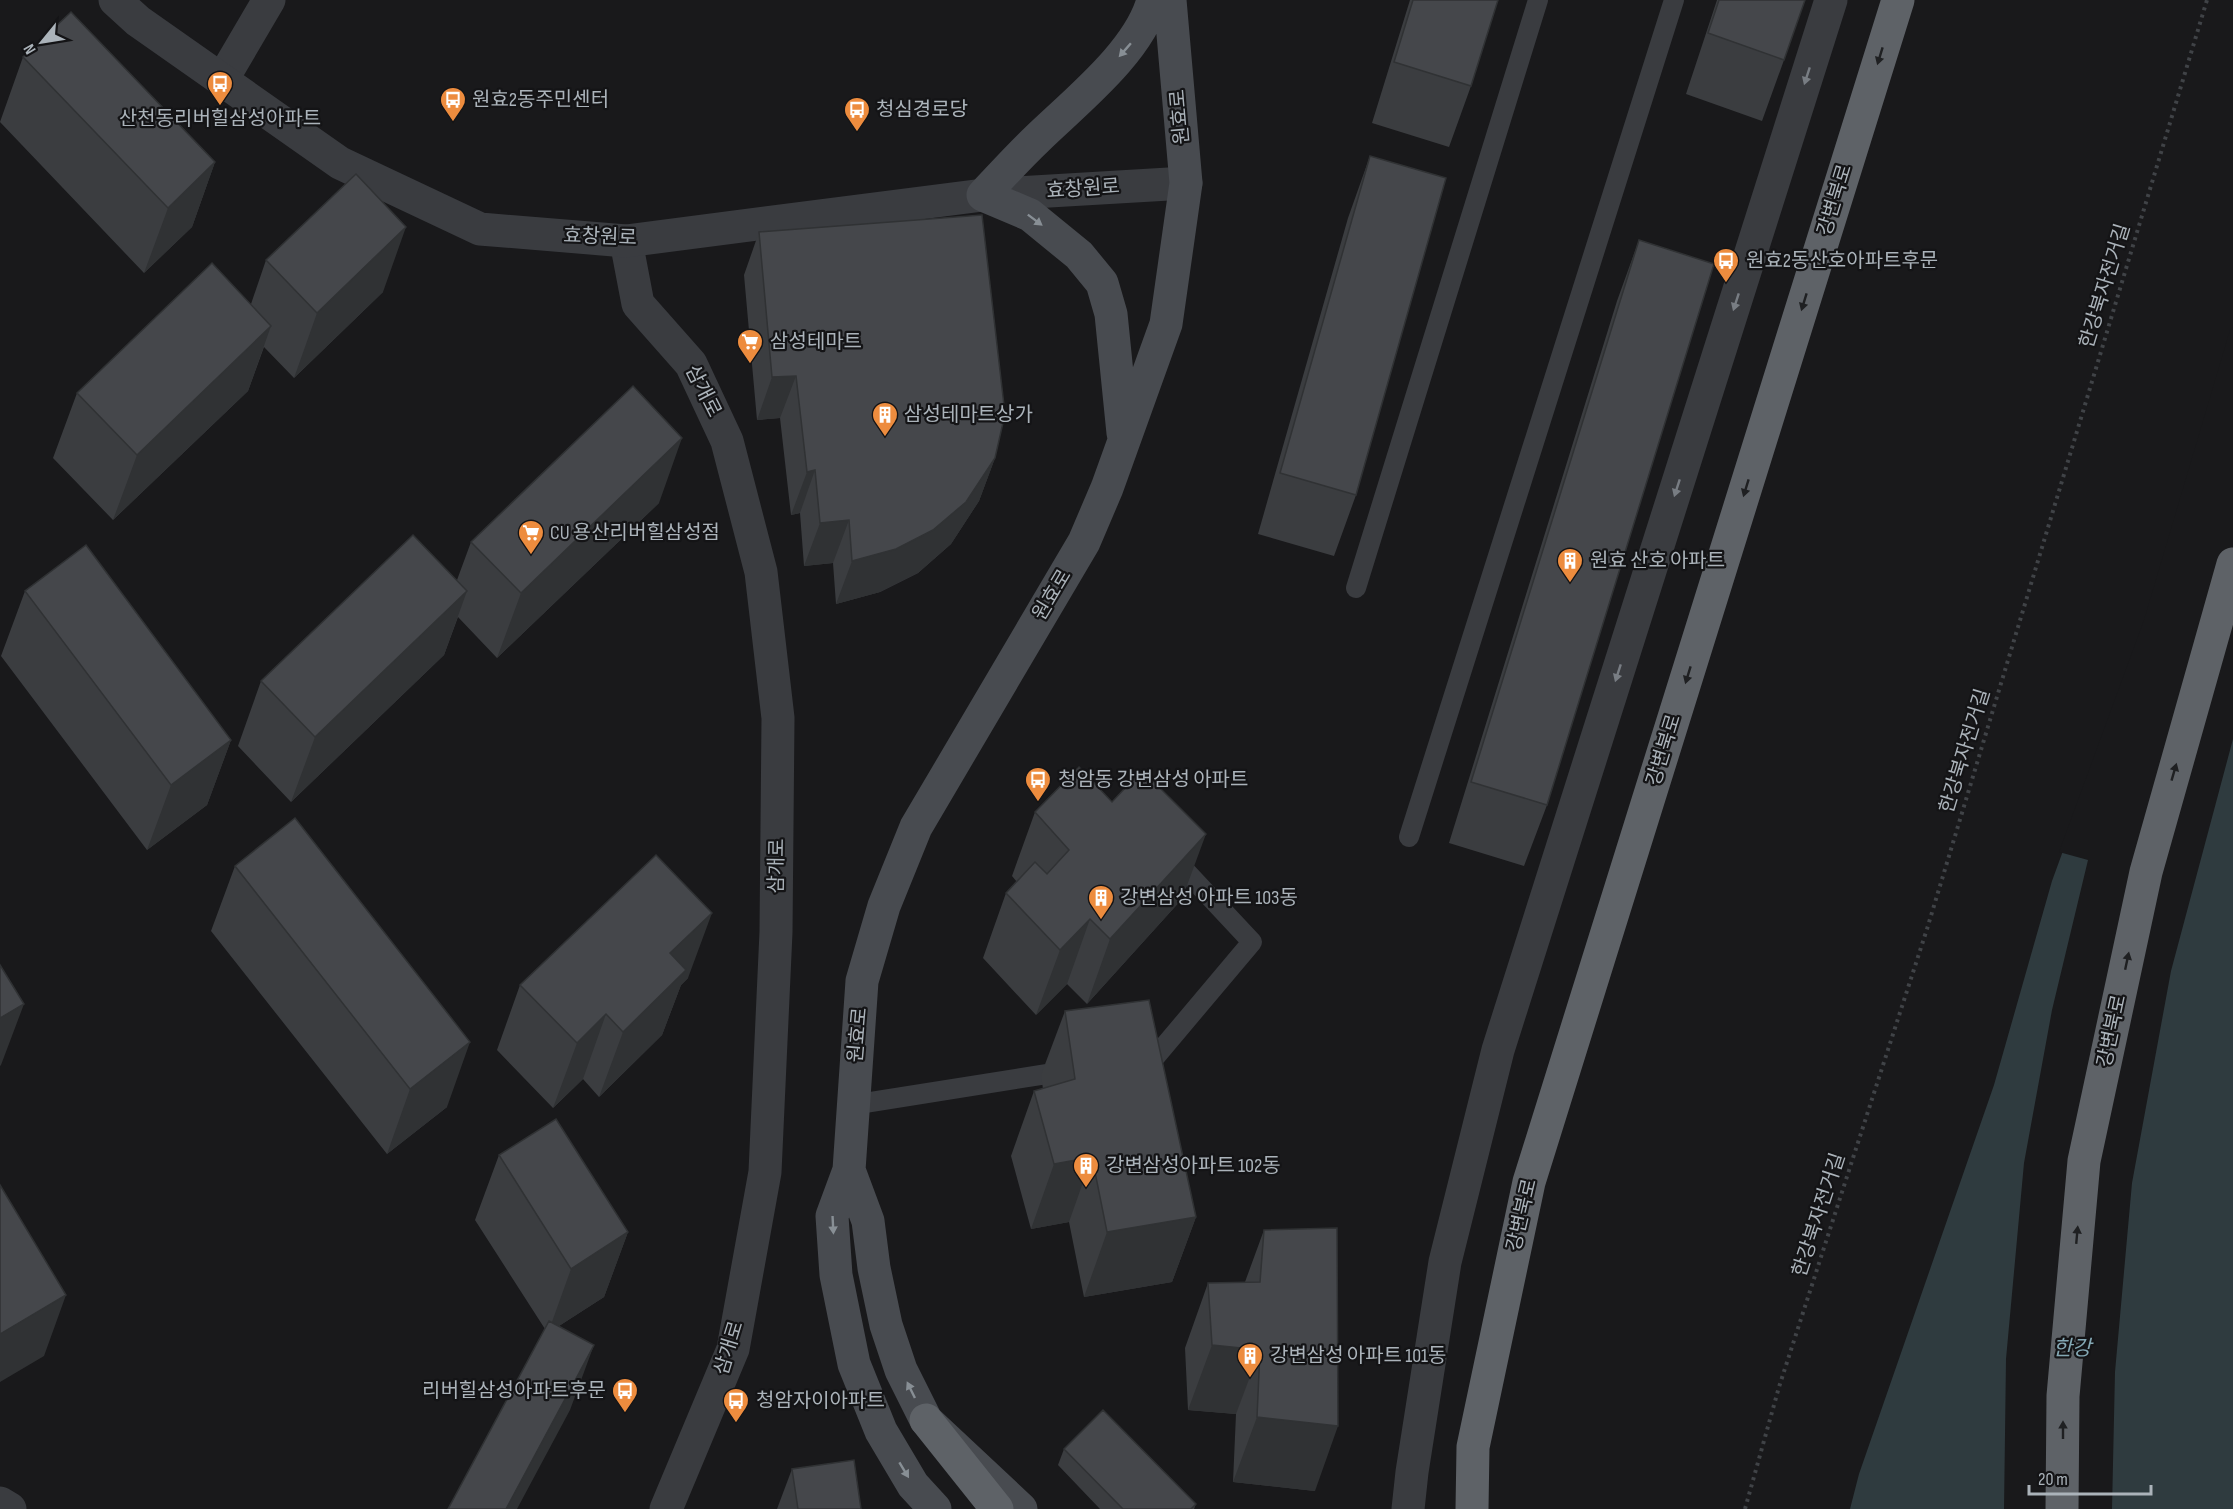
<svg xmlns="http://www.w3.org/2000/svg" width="2233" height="1509" font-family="'Sofia Sans Condensed','Noto Sans KR',sans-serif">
	<rect width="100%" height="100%" fill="#19191b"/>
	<path fill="#2f3b3f" d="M2233,330v1179h-383l9,-35 135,-389 58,-204 95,-260z"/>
	<path fill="#19191b" d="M2233,327v412l-62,232 -39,212 -17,189 -3,137h-108l2,-150 18,-196 28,-153 36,-150 -29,-8 85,-232 86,-290z"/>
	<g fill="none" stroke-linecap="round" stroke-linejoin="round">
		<path stroke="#404347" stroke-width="4" stroke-dasharray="3 4.5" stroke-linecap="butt" d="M1745,1509l34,-122 148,-458 280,-929"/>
		<path stroke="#3a3c40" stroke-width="20" d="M1356,588l182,-588
			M1409,837l265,-837
			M1136,1059l20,-3 96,-114 -72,-77
			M852,1105l214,-34"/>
		<path stroke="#3a3c40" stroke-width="33" d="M222,80l47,-80
			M626,241l12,63 53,60 36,77 34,131 17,146 -2,214 -11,240 -32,177 -67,160
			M0,1503l10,6
			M1408,1509l4,-37 33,-210 53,-212 333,-1050"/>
		<path stroke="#3a3c40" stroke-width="33" d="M115,0l23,21 202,142 140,66 146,12 357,-46 203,-12"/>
		<path stroke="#484b50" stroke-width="33" d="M1123,433l-12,-119 -9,-31 -23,-28 -49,-40 -47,-20c18,-19 35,-38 54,-56 38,-37 102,-87 116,-139
			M849,1170l19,51 6,47 12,57 15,45 25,50 95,89
			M935,1509l-22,-24 -32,-54 -27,-67 -18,-89 -4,-59 17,-46 13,-189 22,-75 32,-79 168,-285 23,-54 59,-164 20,-141 -16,-183"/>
		<path stroke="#5e6267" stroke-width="33" d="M926,1420l71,89
			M1472,1509l1,-62 56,-265 369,-1182
			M2062,1509l1,-113 21,-235 62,-289 87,-308"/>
	</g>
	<path fill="#3b3d40" d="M1410,0h88l-27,86 -22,61 -77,-24z
		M1717,0h88l-21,60 -22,61 -76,-27z
		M23,57l192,105 -23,65 -48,46 -144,-151z
		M1370,156l-14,339 -22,61 -76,-22 90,-316z
		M759,232l236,226 -16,43 -28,43 -33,29 -38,19 -44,12 -3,-41 -29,3 -4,-53 -9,2 -11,-97 -23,2 -13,-145z
		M1639,240l-92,565 -23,61 -75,-23 168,-542z
		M266,260l117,32 -89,86 -30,-31 -16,44 -135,129 -60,-62 24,-65 174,-89z
		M659,503l-162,155 -39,-41 -14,38 -153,147 -53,-56 23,-65 196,-101 14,-38z
		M25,591l206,149 -24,65 -60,45 -146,-194z
		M1035,812l147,87 -95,105 -20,-20 -31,31 -53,-57 23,-65 11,-11 -5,-6z
		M235,866l212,241 -60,47 -176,-223z
		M688,978l-7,7 -19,50 -63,62 -16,-18 -30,29 -56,-58 23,-65z
		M1065,1011l131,206 -24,65 -88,15 -15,-75 -38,7 -20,-73 23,-65 9,-2 -2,-14z
		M499,1155l129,77 -24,65 -45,29 11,84 -25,-81 -70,-109z
		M1264,1230l51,261 -82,-9 3,-68 -48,-4 -3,-62 23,-65 37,-1z
		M1064,1449l132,55 -2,5h-94l-42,-44z
		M792,1469l69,40h-84z"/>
	<path fill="#303234" d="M215,162l-23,65 -48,46 24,-65z
		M406,227l-23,65 -89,86 23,-65z
		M271,326l-23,65 -135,129 24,-65z
		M796,376l-16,42 -23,2 15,-43z
		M682,438l-23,65 -162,155 24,-65z
		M995,458l-16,43 -28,43 -33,29 -38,19 -44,12 16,-43z
		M815,470l-15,43 -9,2 16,-43z
		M849,520l-16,43 -29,3 16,-43z
		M467,591l-23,64 -153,147 24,-65z
		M231,740l-24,65 -60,45 24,-65z
		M1206,834l-24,65 -95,105 23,-65z
		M712,913l-24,65 -7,7 -19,50 -63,62 24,-65 47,-79z
		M1090,919l-23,65 -31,31 24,-65z
		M24,1004l-23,61 -1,1v-48z
		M606,1014l-23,65 -30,29 24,-65z
		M470,1042l-23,65 -60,47 23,-65z
		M1092,1157l-23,65 -38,7 23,-65z
		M1196,1217l-24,65 -88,15 23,-65z
		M628,1232l-24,65 -56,36 23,-64z
		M66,1295l-22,61 -44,26v-48z
		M594,1345l-24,65 -53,99h-11z
		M1212,1345l48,5 -24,64 -48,-4z
		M1257,1417l81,9 -23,65 -82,-9z"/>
	<path fill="#45474b" stroke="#303234" stroke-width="1.5" d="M1413,0h85l-27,86 -77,-24z
		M1719,0h86l-21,60 -76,-27z
		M71,12l144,150 -47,46 -145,-151z
		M1370,156l76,22 -90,317 -76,-22z
		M356,174l50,53 -89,86 -51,-53z
		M982,215l23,199 -10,44 -29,44 -33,28 -37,19 -44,12 -3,-41 -29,3 -5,-53 -8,2 -11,-96 -24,1 -13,-145z
		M1639,240l75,24 -167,541 -76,-23z
		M212,263l59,63 -134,129 -60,-62z
		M633,386l49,52 -161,155 -50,-51z
		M413,535l54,56 -152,146 -54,-56z
		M86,545l145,195 -60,45 -146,-194z
		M1079,767l33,35 30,-32 64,64 -96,105 -20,-20 -30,31 -54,-57 29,-31 12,12 22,-24 -34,-38z
		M295,818l175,224 -60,47 -175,-223z
		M656,855l56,58 -42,40 16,17 -63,62 -17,-18 -29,29 -57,-58z
		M0,965l24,39 -24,14z
		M1149,1000l47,217 -89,15 -15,-75 -38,7 -20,-73 41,-12 -10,-68z
		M556,1119l72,113 -57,37 -72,-114z
		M0,1185l66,110 -66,39z
		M1337,1228l1,198 -81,-9 3,-67 -48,-5 -4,-62 52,-1 4,-52z
		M549,1321l45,24 -88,164h-58z
		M1103,1410l93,94 -5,5h-68l-59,-60z
		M854,1460l7,49h-63l-6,-40z"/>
	<defs><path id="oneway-solid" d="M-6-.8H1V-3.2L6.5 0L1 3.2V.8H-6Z" transform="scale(1.5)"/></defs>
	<g fill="#888f95">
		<use href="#oneway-solid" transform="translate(1125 50) rotate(131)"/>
		<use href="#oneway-solid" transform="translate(1035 220) rotate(37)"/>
		<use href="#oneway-solid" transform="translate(833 1225) rotate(87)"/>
		<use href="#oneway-solid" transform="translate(911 1390) rotate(-116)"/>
		<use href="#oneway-solid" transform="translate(904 1470) rotate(59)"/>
	</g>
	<g fill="#1f2022">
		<use href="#oneway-solid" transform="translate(1880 56) rotate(107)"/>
		<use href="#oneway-solid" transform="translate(1804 302) rotate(107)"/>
		<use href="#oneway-solid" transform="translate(1746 488) rotate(107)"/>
		<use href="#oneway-solid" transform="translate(1688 675) rotate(107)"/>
		<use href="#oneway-solid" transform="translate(2174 772) rotate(-74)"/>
		<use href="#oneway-solid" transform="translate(2127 961) rotate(-78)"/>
		<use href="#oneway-solid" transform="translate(2077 1235) rotate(-85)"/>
		<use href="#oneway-solid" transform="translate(2063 1430) rotate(-90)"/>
	</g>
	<g fill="#787d83">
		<use href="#oneway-solid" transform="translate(1807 76) rotate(108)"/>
		<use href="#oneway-solid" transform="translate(1736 302) rotate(108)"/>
		<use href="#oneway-solid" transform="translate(1677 488) rotate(108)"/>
		<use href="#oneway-solid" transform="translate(1618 673) rotate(108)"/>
	</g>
	<defs>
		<symbol id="bus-pin" viewBox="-11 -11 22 30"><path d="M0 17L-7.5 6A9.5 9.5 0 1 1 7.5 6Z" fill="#ed8c3e" stroke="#141416"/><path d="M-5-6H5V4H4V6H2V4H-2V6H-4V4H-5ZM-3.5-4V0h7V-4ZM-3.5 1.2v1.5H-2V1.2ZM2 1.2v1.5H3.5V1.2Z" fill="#fff"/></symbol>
		<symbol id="supermarket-pin" viewBox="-11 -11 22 30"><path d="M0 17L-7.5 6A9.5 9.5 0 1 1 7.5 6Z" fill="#ed8c3e" stroke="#141416"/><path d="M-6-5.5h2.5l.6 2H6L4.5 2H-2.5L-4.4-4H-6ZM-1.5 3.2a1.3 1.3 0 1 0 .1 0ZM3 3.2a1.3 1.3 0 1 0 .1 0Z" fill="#fff"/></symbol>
		<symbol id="building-pin" viewBox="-11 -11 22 30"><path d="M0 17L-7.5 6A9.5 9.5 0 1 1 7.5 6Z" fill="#ed8c3e" stroke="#141416"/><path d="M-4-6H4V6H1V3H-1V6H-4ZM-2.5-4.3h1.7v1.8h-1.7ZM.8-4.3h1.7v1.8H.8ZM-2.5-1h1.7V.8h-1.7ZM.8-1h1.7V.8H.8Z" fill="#fff"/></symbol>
	</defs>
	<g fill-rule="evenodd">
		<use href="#bus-pin" x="205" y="69" width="30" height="40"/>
		<use href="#bus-pin" x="438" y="85" width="30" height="40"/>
		<use href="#bus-pin" x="842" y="95" width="30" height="40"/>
		<use href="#bus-pin" x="1711" y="246" width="30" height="40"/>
		<use href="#supermarket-pin" x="735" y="327" width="30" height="40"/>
		<use href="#building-pin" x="870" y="400" width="30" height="40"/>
		<use href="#supermarket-pin" x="516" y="518" width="30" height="40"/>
		<use href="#building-pin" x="1555" y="546" width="30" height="40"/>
		<use href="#bus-pin" x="1023" y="765" width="30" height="40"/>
		<use href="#building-pin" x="1086" y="883" width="30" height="40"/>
		<use href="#building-pin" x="1071" y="1151" width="30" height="40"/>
		<use href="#building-pin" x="1235" y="1341" width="30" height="40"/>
		<use href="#bus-pin" x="610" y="1376" width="30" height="40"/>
		<use href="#bus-pin" x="721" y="1386" width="30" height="40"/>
	</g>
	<g text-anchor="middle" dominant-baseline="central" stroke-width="4.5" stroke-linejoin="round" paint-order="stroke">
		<g font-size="20" fill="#abb3ba" stroke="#141416" text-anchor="start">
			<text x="472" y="100">원효2동주민센터</text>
			<text x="876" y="110">청심경로당</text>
			<text x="220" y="119" text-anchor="middle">산천동리버힐삼성아파트</text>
			<text x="1746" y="261">원효2동산호아파트후문</text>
			<text x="770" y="342">삼성테마트</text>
			<text x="904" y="415">삼성테마트상가</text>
			<text x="550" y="533">CU 용산리버힐삼성점</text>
			<text x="1590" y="561">원효 산호 아파트</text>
			<text x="1058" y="780">청암동 강변삼성 아파트</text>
			<text x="1120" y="898">강변삼성 아파트 103동</text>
			<text x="1106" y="1166">강변삼성아파트 102동</text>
			<text x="1270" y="1356">강변삼성 아파트 101동</text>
			<text x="606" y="1391" text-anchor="end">리버힐삼성아파트후문</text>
			<text x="756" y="1401">청암자이아파트</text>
		</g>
		<g font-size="20" fill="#abb3ba" stroke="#141416">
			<text transform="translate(1180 117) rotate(-95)">원효로</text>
			<text transform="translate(1083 189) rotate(-4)">효창원로</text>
			<text transform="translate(1835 200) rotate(-73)">강변북로</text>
			<text transform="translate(600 237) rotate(2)">효창원로</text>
			<text transform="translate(2105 286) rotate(-73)">한강북자전거길</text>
			<text transform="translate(703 391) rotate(63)">삼개로</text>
			<text transform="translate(1052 595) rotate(-59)">원효로</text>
			<text transform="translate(1664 750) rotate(-73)">강변북로</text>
			<text transform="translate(1965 751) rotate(-73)">한강북자전거길</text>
			<text transform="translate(777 866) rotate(-89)">삼개로</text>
			<text transform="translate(2112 1031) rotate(-78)">강변북로</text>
			<text transform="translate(858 1035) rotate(-85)">원효로</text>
			<text transform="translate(1522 1215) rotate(-77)">강변북로</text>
			<text transform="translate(1819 1215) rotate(-72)">한강북자전거길</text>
			<text transform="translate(729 1348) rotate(-73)">삼개로</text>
		</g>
		<g font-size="21" font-style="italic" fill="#84a8b4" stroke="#141416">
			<text x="2072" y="1348">한강</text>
		</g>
	</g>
	<g transform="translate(42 42) rotate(240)" stroke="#141416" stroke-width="4.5" paint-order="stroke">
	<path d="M0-4.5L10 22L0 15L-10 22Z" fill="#abb3ba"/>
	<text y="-9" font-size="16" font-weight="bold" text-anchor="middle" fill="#abb3ba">N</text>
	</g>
	<path d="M2029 1485v9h122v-9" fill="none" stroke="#abb3ba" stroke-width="3"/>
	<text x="2038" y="1485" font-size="18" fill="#abb3ba" stroke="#141416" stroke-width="4.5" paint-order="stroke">20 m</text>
</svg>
